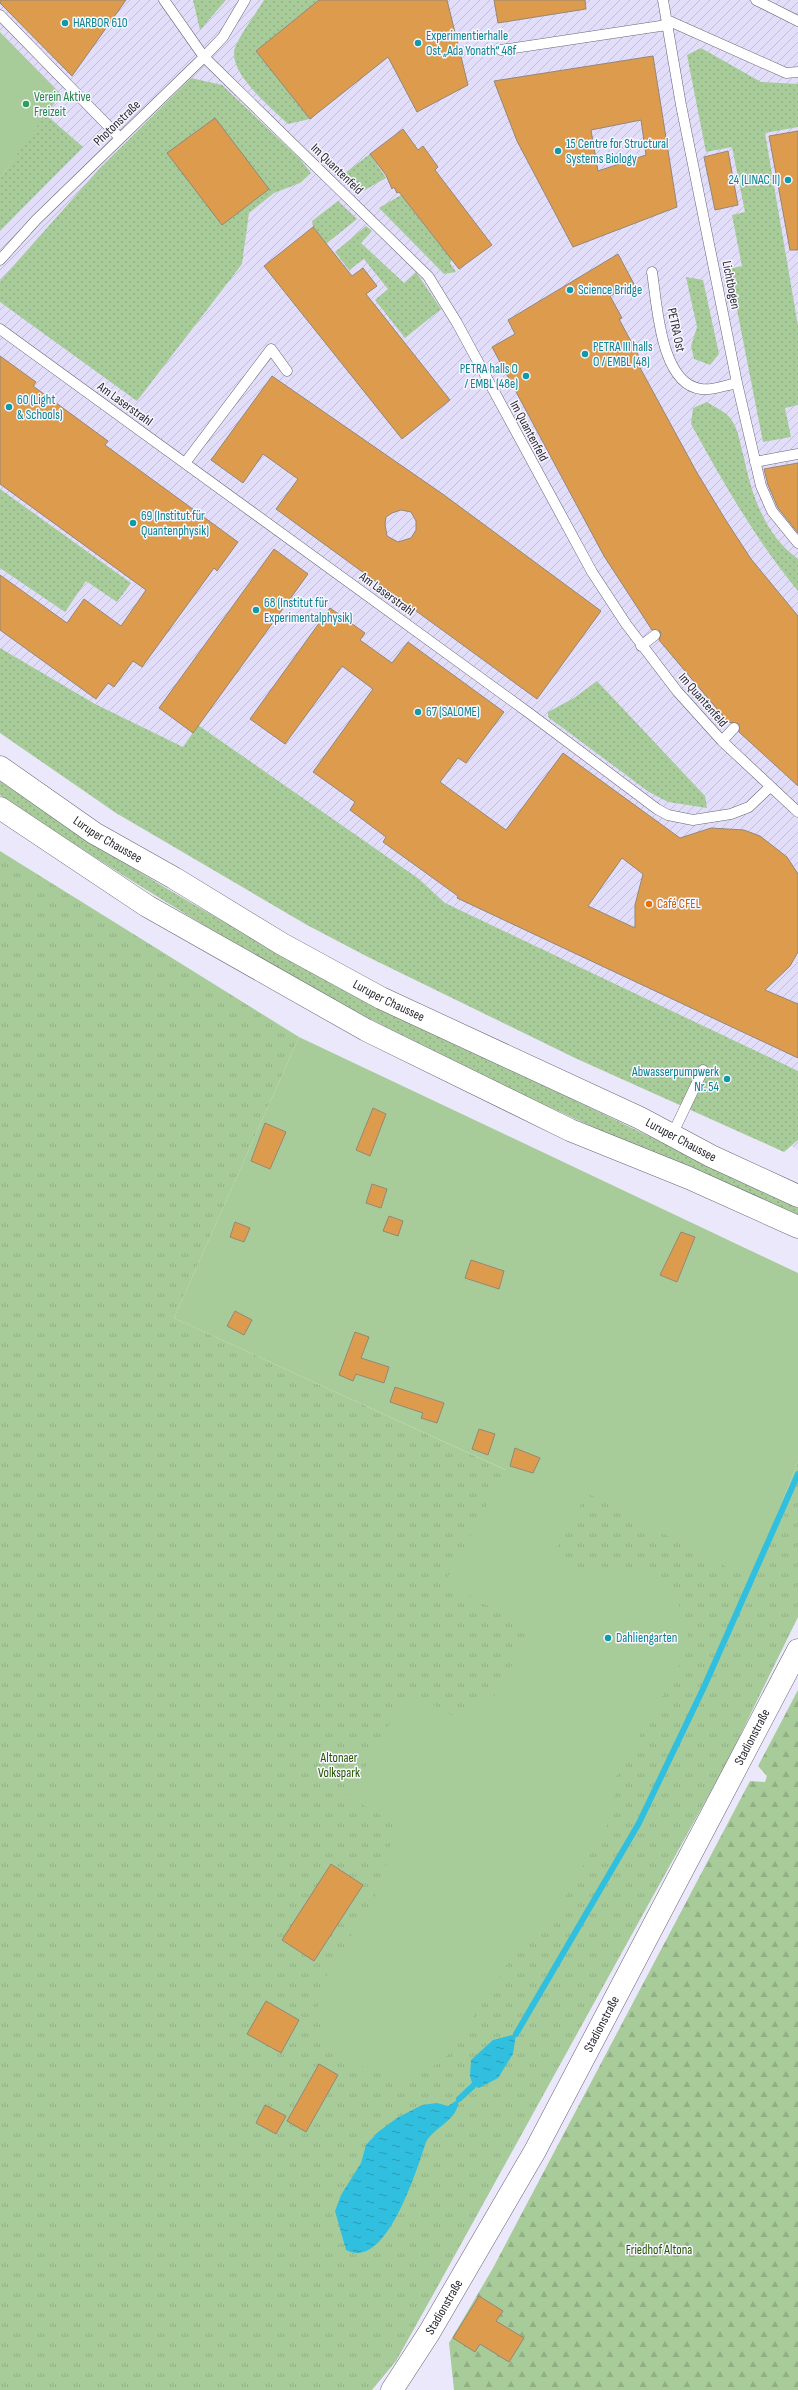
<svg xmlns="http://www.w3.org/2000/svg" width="798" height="2390" font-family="'Sofia Sans Condensed',sans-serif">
	<defs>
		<pattern id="industrial-furrows" width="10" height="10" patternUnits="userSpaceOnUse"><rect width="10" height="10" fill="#e2ddf9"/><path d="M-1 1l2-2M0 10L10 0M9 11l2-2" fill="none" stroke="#c2bed6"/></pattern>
		<pattern id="grass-dots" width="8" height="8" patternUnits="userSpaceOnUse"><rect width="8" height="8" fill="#a8cc99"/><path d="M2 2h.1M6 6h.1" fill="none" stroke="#91af84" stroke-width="1.8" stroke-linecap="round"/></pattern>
		<pattern id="forest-firs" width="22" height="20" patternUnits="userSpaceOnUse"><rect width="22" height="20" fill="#a8cc99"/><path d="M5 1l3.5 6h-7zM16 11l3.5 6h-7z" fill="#91af84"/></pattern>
		<pattern id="park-tufts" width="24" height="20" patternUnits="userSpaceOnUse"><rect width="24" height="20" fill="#a8cc99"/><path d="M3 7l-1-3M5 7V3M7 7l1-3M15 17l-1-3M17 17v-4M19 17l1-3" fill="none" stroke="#91af84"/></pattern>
		<pattern id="water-ripples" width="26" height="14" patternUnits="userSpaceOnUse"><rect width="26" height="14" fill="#31bfe0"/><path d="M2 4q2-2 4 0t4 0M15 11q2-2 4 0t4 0" fill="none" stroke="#2a9bb6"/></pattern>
	</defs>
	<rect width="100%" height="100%" fill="#ebe8fc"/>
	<path fill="url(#industrial-furrows)" d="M0,0h798v1150l-798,-453v-519l61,-84 -61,-62z"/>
	<path fill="url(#grass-dots)" d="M193,0h33l-26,30z
		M264,0h55l-63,51 54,68 -22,5c-17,-17 -64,-53 -52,-79 7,-15 19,-30 28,-45z
		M701,48l60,34 37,2v43l-33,6 33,193v79l-13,3 6,29 -28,5 -34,-173 13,-3 -10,-51 13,-3 -13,-65 -26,5 -19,-97z
		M191,78l31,7 78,74 11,14 -11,10 -26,10 -25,20 -7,51 -105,137 -137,-99v-21l100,-113z
		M45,114l38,33 -83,84v-53z
		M370,154l16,24 -23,13 -18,-18z
		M401,195l51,65 -2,3 6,9 -12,2 -65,-66z
		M338,201l19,18 -31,25 -13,-17 -1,-6z
		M366,226l6,5 -11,12 43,40 12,-11 25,37 -36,29 -30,-38 13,-11 -24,-30 -15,11 -14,-18z
		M686,277l17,3 16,74 -9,11 -16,-6 -3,-13 6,-19z
		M707,402c7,5 18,9 23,16 9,11 10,27 14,40 8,38 21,77 54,101v32c-43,-52 -75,-109 -107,-167l2,-16z
		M0,489l131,94 -14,19 -31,-21 -21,31 -65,-44z
		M0,648l95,56 88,43 15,-22 221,154 26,24 353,168v69l-14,12 -209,-94 -209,-102 -59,-31 -191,-112 -116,-80z
		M597,681l108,115 2,12 -39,-6 -19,-10 -101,-75v-5l26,-14z
		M0,780c179,128 375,225 572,319 76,36 150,74 226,109v8c-121,-52 -242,-103 -360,-162 -152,-76 -297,-164 -438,-259z"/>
	<path fill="url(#forest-firs)" d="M798,1690v700h-344l-5,-47 44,-75 257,-487 15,1 2,-6 -9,-10z"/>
	<path fill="url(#park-tufts)" d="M0,851l299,186 -125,281 360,165 115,-279 102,376 47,-118v155l-71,145 -293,531 -38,68 -24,29h-372z"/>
	<path fill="#a8cc99" d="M0,32l61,62 -61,84z
		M299,1037l499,236v189l-47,118 -164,-87 -35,65 30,18 16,-7 15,-2 25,2 17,8 14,12 15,25 4,16 -4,28 -71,124 3,28 -66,113 -30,21 -70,109 -21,17 -23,7h-11l-24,-6 -35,-20 -11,-10 -8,-25 4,-31 62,-102 11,-60 -45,-26 59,-107 47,27 37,-17 40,-70 -87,-48 61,-112 -332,-152z"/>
	<path fill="url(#water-ripples)" d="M516,2034l-3,20 -15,24 -19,10 -6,-2 -3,-10 1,-16 22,-20z
		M459,2099c-1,22 -24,27 -33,43 -9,27 -40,130 -80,108l-11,-39 6,-16 20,-32 5,-18 12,-13 19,-14 25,-13 15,-2 11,3z"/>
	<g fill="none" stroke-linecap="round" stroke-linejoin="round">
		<path stroke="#31bfe0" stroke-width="6" d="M516,2034l123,-211 65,-136 94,-213
			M459,2099l14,-13"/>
	</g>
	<path fill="#dd9c4d" stroke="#958677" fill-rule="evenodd" d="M0,0h126l-54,76 -72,-73z
		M319,0h128l21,85 -51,27 -29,-55 -78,62 -54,-68z
		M494,0h91l1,9 -88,14z
		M653,56l24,151 -104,40 -56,-106 -23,-60zM641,120l5,35 -48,16 -7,-41z
		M215,118l54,71 -47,36 -55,-72z
		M403,129l15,21 5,-4 15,21 -3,3 57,75 -33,24 -60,-77 -2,1 -3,-6 -2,2 -6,-14 -16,-21z
		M798,131v119h-8l-21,-114z
		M728,151l10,54 -23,5 -11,-53z
		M313,227l39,49 11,-8 14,18 -11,8 84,106 -48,39 -138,-173z
		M618,254l16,30 -24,12 12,22 -3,1 23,43 -4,2 58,107 29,48 26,40 47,57v170l-59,-54v-8l-11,-2 -69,-82 2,-6 -1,-3 -8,-1 -48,-74 -112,-209 23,-13 -7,-14z
		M0,356l36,26 -3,4 75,55 -3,4 133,97 -21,29 -3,-3 -72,99 -9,-6 -19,26 -6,-4 -12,16 -96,-69v-55l67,48 17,-24 37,27 25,-36 -146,-106z
		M272,376l172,119 157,116 -64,88 -261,-190 22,-30 -35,-25 -20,29 -32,-23zM401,510l10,2 5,9v9l-5,8 -13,4 -11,-6 -2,-12 1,-7 6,-4z
		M798,463v70l-20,-25 -10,-23 -4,-16z
		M274,549l34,25 -115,159 -34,-25z
		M330,608l35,25 -5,7 32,23 16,-21 96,70 -38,51 -8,-5 -18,24 66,48 57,-77 117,85 31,-10 33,2 16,6 27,21 11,17v78l-8,14 -25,24 33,14v54l-341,-160 1,-2 -75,-54 3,-5 -36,-27 5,-8 -42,-30 60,-83 -31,-23 -57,78 -35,-25zM622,858l21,16 -8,31v23l-47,-22z
		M373,1108l13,6 -16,42 -14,-6z
		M265,1123l21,9 -16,37 -19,-8z
		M372,1184l15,5 -6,19 -15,-5z
		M389,1216l14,5 -5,15 -15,-5z
		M235,1222l15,6 -6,14 -14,-5z
		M681,1232l14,5 -18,45 -17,-7z
		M471,1260l33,11 -5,18 -34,-11z
		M235,1311l17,9 -8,15 -17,-9z
		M355,1332l14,5 -8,21 28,9 -5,16 -28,-9 -3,7 -14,-6z
		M395,1387l49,16 -7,20 -16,-5 2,-5 -33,-11z
		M479,1429l16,5 -7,21 -16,-6z
		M515,1448l25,10 -7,15 -23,-7z
		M331,1864l32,21 -49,76 -32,-21z
		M266,2001l33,19 -18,33 -34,-19z
		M319,2064l19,11 -32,57 -19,-11z
		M265,2105l21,11 -10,18 -20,-11z
		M479,2296l24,15 -7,10 28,17 -15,24 -29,-18 -5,8 -22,-14z"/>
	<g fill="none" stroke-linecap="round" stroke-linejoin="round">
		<defs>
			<path id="service" d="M164,0l40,57 224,219 29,47 135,249 34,52 51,67 45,50 76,71
				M663,0l18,105 56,278 24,103 11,25 26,32
				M756,0l42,21
				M0,15l120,123
				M667,20l119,53 12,-1
				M501,50l166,-25
				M0,260l36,-40 168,-163 19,-20 22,-37
				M652,272c5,31 8,112 49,117 10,2 26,-4 36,-6
				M0,329l529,384 128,96 11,6 25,5 38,-6 18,-7 21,-20
				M755,462l43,-8
				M185,463l86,-114 16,22
				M641,646l14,-11
				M722,741l12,-13
				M672,1135l31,-65"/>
			<g id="tertiary">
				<path id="s1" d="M392,2390l37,-57 106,-182 263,-501"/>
			</g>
			<g id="secondary">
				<path id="s2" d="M0,767l94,66 80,45 108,66 99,54 259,120 71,38 87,40"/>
				<path d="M0,808l147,98 219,124 204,100 119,48 109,49"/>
			</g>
		</defs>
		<use href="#service" stroke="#676476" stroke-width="11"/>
		<use href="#tertiary" stroke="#676476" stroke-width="23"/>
		<use href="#secondary" stroke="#676476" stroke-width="23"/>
		<use href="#service" stroke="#fff" stroke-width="10"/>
		<use href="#tertiary" stroke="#fff" stroke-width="22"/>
		<use href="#secondary" stroke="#fff" stroke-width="22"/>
	</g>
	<g fill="#0f9aa8" stroke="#f8f7ff" stroke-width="1.5">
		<circle cx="65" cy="23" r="4"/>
		<circle cx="418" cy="43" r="4"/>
		<circle cx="558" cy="151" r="4"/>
		<circle cx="788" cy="180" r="4"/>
		<circle cx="570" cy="290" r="4"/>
		<circle cx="585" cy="354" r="4"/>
		<circle cx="526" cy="376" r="4"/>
		<circle cx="9" cy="407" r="4"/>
		<circle cx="133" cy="523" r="4"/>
		<circle cx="256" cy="610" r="4"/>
		<circle cx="418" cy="712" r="4"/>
		<circle cx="727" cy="1079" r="4"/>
		<circle cx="608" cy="1638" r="4"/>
	</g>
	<circle fill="#2e9e5b" stroke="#f8f7ff" stroke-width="1.5" cx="26" cy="104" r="4"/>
	<circle fill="#e8710a" stroke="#f8f7ff" stroke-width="1.5" cx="649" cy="904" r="4"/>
	<g text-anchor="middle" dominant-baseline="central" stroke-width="3" stroke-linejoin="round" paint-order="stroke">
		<g font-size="13" fill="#0d838f" stroke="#f8f7ff" text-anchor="start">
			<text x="73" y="23">HARBOR 610</text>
			<text x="426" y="36">Experimentierhalle<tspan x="426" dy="15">Ost „Ada Yonath“ 48f</tspan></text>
			<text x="566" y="144">15 Centre for Structural<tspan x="566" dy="15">Systems Biology</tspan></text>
			<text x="780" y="180" text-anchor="end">24 (LINAC II)</text>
			<text x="578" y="290">Science Bridge</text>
			<text x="593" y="347">PETRA III halls<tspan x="593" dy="15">O / EMBL (48)</tspan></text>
			<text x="518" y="369" text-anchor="end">PETRA halls O<tspan x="518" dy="15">/ EMBL (48e)</tspan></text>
			<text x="17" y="400">60 (Light<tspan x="17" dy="15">&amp; Schools)</tspan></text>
			<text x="141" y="516">69 (Institut für<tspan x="141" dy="15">Quantenphysik)</tspan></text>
			<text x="264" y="603">68 (Institut für<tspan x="264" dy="15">Experimentalphysik)</tspan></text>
			<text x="426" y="712">67 (SALOME)</text>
			<text x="719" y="1072" text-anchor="end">Abwasserpumpwerk<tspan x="719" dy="15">Nr. 54</tspan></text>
			<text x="616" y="1638">Dahliengarten</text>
		</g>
		<g font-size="13" fill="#27864d" stroke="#f8f7ff" text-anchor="start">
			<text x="34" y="97">Verein Aktive<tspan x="34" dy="15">Freizeit</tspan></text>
		</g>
		<g font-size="13" fill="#2a2830" stroke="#f8f7ff">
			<text transform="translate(117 123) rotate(-44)">Photonstraße</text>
			<text transform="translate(337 169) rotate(44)">Im Quantenfeld</text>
			<text transform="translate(731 285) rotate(79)">Lichtbogen</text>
			<text transform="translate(676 330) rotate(78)">PETRA Ost</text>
			<text transform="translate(125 404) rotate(36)">Am Laserstrahl</text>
			<text transform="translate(529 431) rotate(62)">Im Quantenfeld</text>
			<text transform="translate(387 594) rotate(36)">Am Laserstrahl</text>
			<text transform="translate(703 700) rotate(49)">Im Quantenfeld</text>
			<text stroke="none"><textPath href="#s2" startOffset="130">Luruper Chaussee</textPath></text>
			<text stroke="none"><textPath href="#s2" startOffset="454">Luruper Chaussee</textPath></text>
			<text stroke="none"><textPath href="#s2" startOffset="778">Luruper Chaussee</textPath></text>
			<text stroke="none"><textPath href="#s1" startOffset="746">Stadionstraße</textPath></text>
			<text stroke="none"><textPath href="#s1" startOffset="422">Stadionstraße</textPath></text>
			<text stroke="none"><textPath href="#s1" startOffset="98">Stadionstraße</textPath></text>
		</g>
		<g font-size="13" fill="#c56008" stroke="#f8f7ff" text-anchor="start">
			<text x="657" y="904">Café CFEL</text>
		</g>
		<g font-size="13" fill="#255700" stroke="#f8f7ff">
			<text x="339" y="1758">Altonaer<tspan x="339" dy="15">Volkspark</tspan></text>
			<text x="659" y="2250">Friedhof Altona</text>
		</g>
	</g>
</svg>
